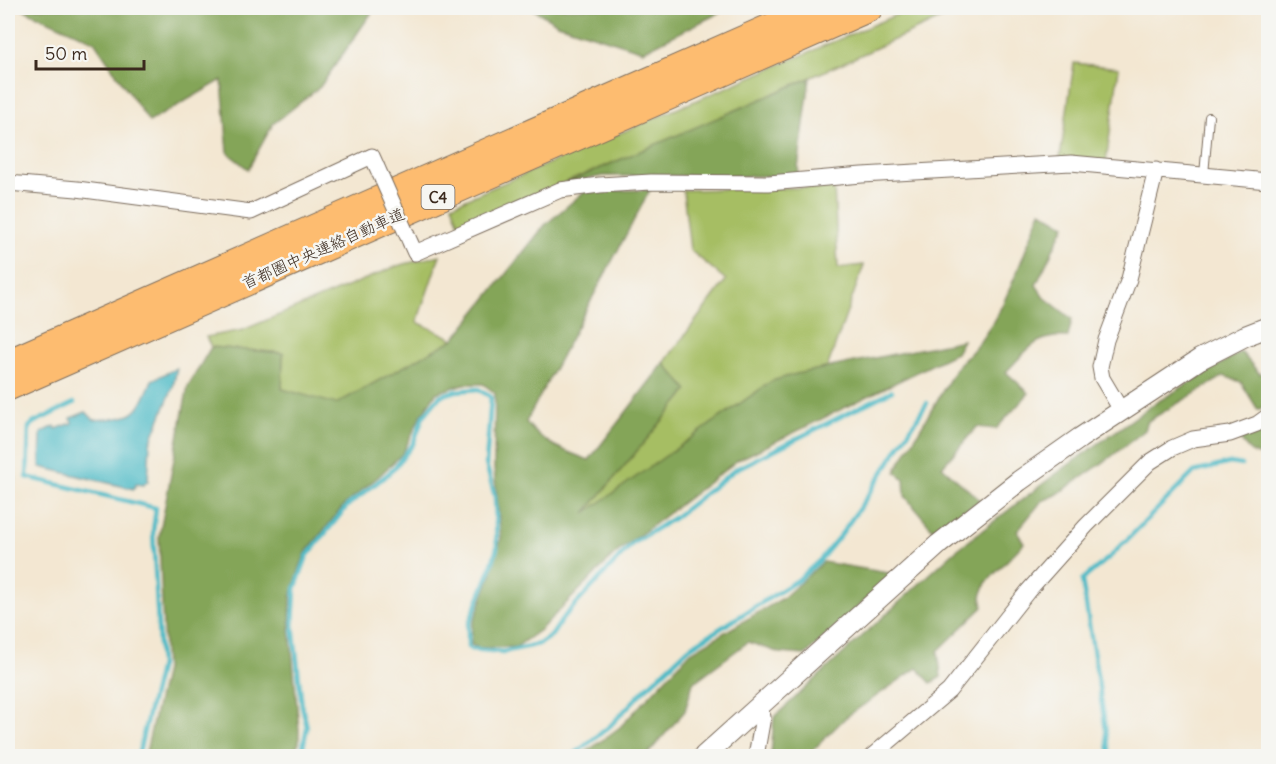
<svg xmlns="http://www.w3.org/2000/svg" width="1276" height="764" font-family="Delius,'Klee One',sans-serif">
	<rect width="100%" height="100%" fill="#f6f6f2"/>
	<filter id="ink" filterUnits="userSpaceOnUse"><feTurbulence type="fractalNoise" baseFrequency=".0167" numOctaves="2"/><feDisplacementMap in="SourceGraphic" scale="12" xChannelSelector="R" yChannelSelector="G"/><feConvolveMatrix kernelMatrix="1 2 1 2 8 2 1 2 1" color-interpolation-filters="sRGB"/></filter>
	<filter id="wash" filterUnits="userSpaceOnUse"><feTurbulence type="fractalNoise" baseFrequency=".008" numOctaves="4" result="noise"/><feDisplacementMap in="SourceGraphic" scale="24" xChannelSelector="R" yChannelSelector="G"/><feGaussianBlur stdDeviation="1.35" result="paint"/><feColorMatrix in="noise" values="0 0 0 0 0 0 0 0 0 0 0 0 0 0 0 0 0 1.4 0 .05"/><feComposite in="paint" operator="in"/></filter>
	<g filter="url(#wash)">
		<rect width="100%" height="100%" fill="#f3e7d2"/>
		<path fill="#a6be63" stroke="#707440" stroke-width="1.5" d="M912,8h52c-166,76 -334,151 -505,216l-7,-19z
			M1074,63l45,5 -13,94 -46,-4z
			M834,187l4,81 26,-3 -37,103 -55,13 -189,134 104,-124 -23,-28 62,-83 -36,-30 -7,-60z
			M440,255l-23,67 37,17 -118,66 -54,-16 1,-36 -72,-6 -5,-10 37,-7 154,-64z"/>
		<path fill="#84a559" stroke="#60683c" stroke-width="1.5" d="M8,8h367l-55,79 -47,37 -25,45 -20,-16 -6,-73 -73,42 -55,-81 -74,-33z
			M531,8h198l-86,43 -85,-27z
			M810,78l-13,98h-194l-37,7z
			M650,190l-124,232c16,21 38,29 63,38l75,-97 24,27 -103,123 187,-132 24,-7 167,-34 -7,13 -218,107 -123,94 -75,76 -24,17 -37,1 -8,-3 1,-19 19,-51 10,-37 -7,-69 1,-76 -12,-9h-19l-28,9 -16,24 -17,36 -25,24 -33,27 -38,47 -7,16 -9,30 -1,31 9,102v13l-8,13h-146l20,-86 -6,-133 29,-151 23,-39 72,6 -1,36 54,15 118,-65 91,-114 40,-34z
			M1041,211l24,14 -29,60 8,12 28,22 -4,18c-33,-3 -41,14 -62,35l23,21 -33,36 -19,-2 -35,40 38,33 -45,32 -30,-36 -1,-17 -8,-7 1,-4 61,-103c42,-34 63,-106 83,-154z
			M1241,352l18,21 9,3v28l-10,6 -17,-28 -17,-6 -76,45 -3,9 -38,30 -51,35 -14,6 -25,30 7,12 -38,40 -5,13 2,11 -45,44 3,26 -10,6 -14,-15 -72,50 -38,38h-36l3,-39 180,-165 99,-76 101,-72z
			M1268,424v33c-16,-1 -20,-7 -29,-19z
			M823,562l71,12 -89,81 -25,-2 -32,-11 -55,41 -8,28 -39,45h-65l39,-29 71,-75 92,-54z"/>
		<path fill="#4cbac6" stroke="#447272" stroke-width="1.5" d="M177,368l-4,19 -23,56 -2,38 -5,4 -7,-1 -2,5 -94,-22 1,-34 14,-7 1,3 16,-6 -1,-5 15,-6 8,8c41,-3 42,-1 58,-40z"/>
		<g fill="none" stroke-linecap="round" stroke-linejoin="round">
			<path stroke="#4cbac6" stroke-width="4.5" d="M74,403l-41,20 -4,4 -2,50 129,31 -3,23 7,134 -22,91
				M8,485l6,-7
				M299,756l3,-4 5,-25 -5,-21 -9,-81 2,-36 12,-33 40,-50 41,-32 7,-7 18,-23 10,-27 17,-21 16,-5 22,-2 13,8 -5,67 9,33 2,51 -6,20 -23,58v21l3,2 32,3 36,-8 13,-9 11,-17 70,-75 41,-25 62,-49 156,-78
				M572,756l38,-30 32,-34 47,-44 109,-68 22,-20 22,-27 25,-36 60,-94
				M1110,756l-28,-176 29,-24 83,-84 36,-9 12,2"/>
		</g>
	</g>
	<g filter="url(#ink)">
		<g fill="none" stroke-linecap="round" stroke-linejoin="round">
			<defs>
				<path id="service" d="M1204,175l5,-58"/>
				<path id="minor" d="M8,183l69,6 174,23 121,-56 4,9
					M411,244l4,9 145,-63 40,-5 51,-3 118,1 93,-8 209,-12 197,18
					M1121,410l-19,-32 -2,-11 6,-27 23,-61 27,-109
					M756,756l7,-39 -5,-9
					M872,756l77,-65 79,-100 58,-65 64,-64 22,-14 21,-9 37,-5 27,-10 11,-8"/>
				<path id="tertiary" d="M704,756l235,-212 80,-63 61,-43 120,-79 45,-23 23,-9"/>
				<path id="motorway" d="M8,363l807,-355
					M8,387l861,-379"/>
			</defs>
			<use href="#service" stroke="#7b6c5d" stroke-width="10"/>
			<use href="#minor" stroke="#7b6c5d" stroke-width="17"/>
			<use href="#tertiary" stroke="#7b6c5d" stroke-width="22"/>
			<use href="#motorway" stroke="#7b6c5d" stroke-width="29"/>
			<use href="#service" stroke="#fff" stroke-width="8"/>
			<use href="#minor" stroke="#fff" stroke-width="15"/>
			<use href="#tertiary" stroke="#fff" stroke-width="20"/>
			<use href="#motorway" stroke="#fdbc70" stroke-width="27"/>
			<defs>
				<path id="minor-bridge" d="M376,165l35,79"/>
			</defs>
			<use href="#minor-bridge" stroke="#7b6c5d" stroke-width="17" stroke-linecap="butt"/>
			<use href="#minor-bridge" stroke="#fff" stroke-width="15"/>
		</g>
	</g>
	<g text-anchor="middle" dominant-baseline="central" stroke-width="5" stroke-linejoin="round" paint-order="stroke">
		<rect fill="#f6f6f2" stroke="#73675e" stroke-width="1.5" x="421.5" y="185" width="33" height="24" rx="4.5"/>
		<g font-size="15" font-weight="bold" fill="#3b2a1e">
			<text x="438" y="197">C4</text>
		</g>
		<g font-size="16" fill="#3b2a1e" stroke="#f6f6f2">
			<text transform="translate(323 248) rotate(-24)">首都圏中央連絡自動車道</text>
		</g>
	</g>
	<rect width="1276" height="764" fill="none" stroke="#f6f6f2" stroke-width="30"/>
	<path d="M36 60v9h108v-9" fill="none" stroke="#3b2a1e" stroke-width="3"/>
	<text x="45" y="60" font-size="18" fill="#3b2a1e" stroke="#f6f6f2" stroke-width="4.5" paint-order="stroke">50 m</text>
</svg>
